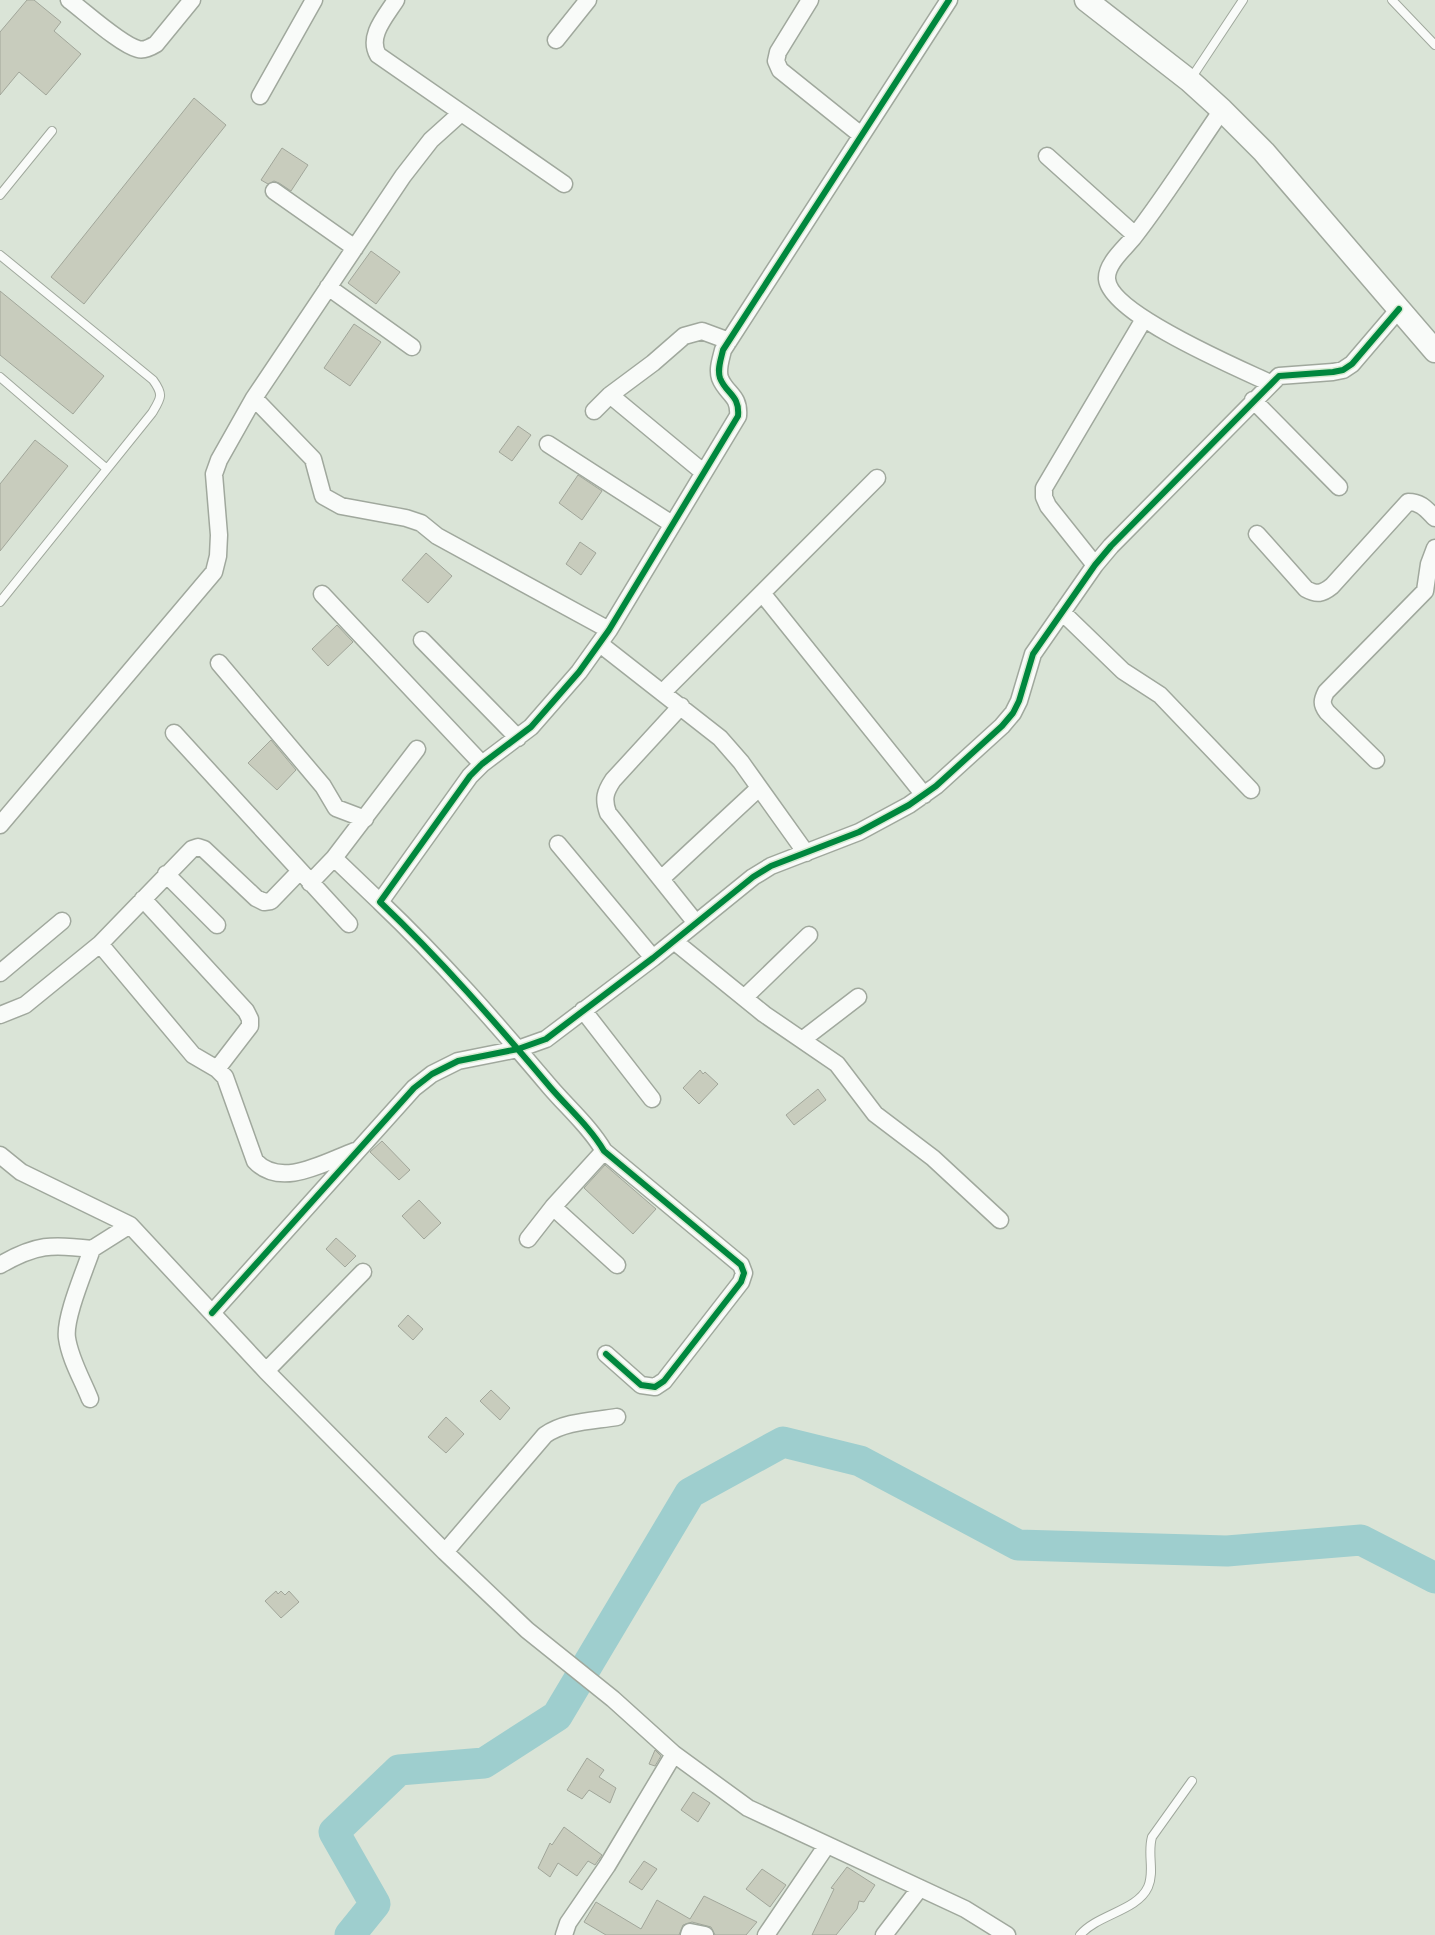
<svg xmlns="http://www.w3.org/2000/svg" width="1435" height="1935" font-family="'DejaVu Sans',sans-serif">
	<rect width="100%" height="100%" fill="#dae4d7"/>
	<g fill="none" stroke-linecap="round" stroke-linejoin="round">
		<path stroke="#9ecece" stroke-width="31" d="M350,1935l25,-31 -41,-72 65,-62 85,-7 73,-47 133,-223 93,-51 77,19 158,84 209,6 134,-11 74,38"/>
	</g>
	<path fill="#c8ccbd" stroke="#a1a69a" d="M27,0h7l27,22 -7,9 27,23 -35,41 -27,-23 -19,23v-63z
		M194,98l32,27 -142,179 -33,-27z
		M282,148l26,17 -17,26 -12,-8 -5,-2 -6,3 -7,-4z
		M371,251l29,21 -24,32 -28,-21z
		M0,291l104,85 -31,38 -73,-59z
		M354,324l27,18 -31,44 -26,-18z
		M518,426l13,9 -19,26 -13,-9z
		M35,440l33,26 -68,85v-67z
		M578,475l24,16 -20,29 -23,-17z
		M580,542l16,11 -15,22 -15,-11z
		M426,553l26,23 -24,27 -26,-23z
		M337,625l16,17 -25,24 -16,-17z
		M271,740l25,30 -19,20 -29,-27z
		M700,1070l3,4 2,-2 13,12 -19,20 -16,-16z
		M818,1089l8,11 -32,25 -8,-10z
		M382,1141l28,29 -11,10 -29,-28z
		M605,1165l51,44 -23,25 -49,-46z
		M419,1200l22,23 -17,16 -22,-23z
		M336,1238l20,18 -11,11 -19,-18z
		M408,1315l15,14 -10,11 -15,-14z
		M491,1390l19,18 -10,12 -20,-19z
		M446,1417l18,17 -18,19 -18,-16z
		M276,1591l2,3 3,-3 4,4 4,-4 10,11 -18,16 -16,-17z
		M655,1750l6,6 -6,10 -6,-2z
		M587,1758l17,12 -5,7 17,11 -6,15 -21,-13 -7,9 -15,-9z
		M693,1792l17,11 -12,19 -17,-12z
		M564,1827l38,28 -7,10 -7,-4 -11,15 -19,-13 -8,14 -12,-9 12,-25 2,2z
		M644,1861l13,8 -15,21 -13,-8z
		M847,1867l28,18 -11,17 -5,-1 -2,8 -21,26h-24l22,-46 -3,-1z
		M762,1869l24,16 -16,22 -24,-18z
		M704,1896l53,26 -11,13h-31l-4,-8 -19,-5 -9,3 -4,10h-73l-22,-13 12,-20 45,27 16,-29 33,19z"/>
	<g fill="none" stroke-linecap="round" stroke-linejoin="round">
		<defs>
			<path id="lane" d="M1392,0l43,45
				M1190,80l53,-80
				M0,195l52,-64
				M0,255l153,125c11,15 8,18 -1,33l-152,189
				M0,377l107,92
				M1080,1935c18,-21 57,-24 68,-48 7,-16 -1,-33 4,-50l40,-56"/>
			<path id="street" d="M69,0c15,11 52,45 69,49 6,2 13,-2 18,-5l36,-44
				M396,0c-10,16 -29,36 -18,55l186,129
				M810,0l-32,52 -2,9 4,9 81,65
				M556,40l32,-40
				M260,96l54,-96
				M1222,110c-29,42 -57,87 -89,128 -9,11 -27,26 -26,41 3,35 131,89 163,104
				M1047,156l88,79
				M274,191l81,57
				M328,287l84,60
				M610,395l93,77
				M254,398l59,61 10,37 18,10 65,12 15,5 16,13 172,94
				M1253,400l86,87
				M594,411l16,-16 43,-32 31,-27 18,-5 27,10
				M548,444l124,80
				M1257,534l49,55c11,6 16,5 26,-3l76,-84c13,0 18,7 27,16
				M1095,565l-47,-59 -4,-9v-9l100,-169
				M762,593l162,202
				M322,594l160,170
				M1062,612l61,59 37,24 91,95
				M422,640l96,98
				M600,644l120,94 21,24 65,91
				M219,663l104,123 13,22 29,11
				M663,692l214,-214
				M681,706l-68,74c-8,12 -10,19 -5,33l88,110
				M174,733l175,191
				M1376,760l-49,-48c-6,-8 -5,-12 -1,-20l99,-101 4,-27 6,-16
				M0,825l214,-253 4,-16 1,-21 -5,-61 5,-14 35,-62 149,-222 28,-36 30,-27
				M558,844l95,114
				M166,874l51,51
				M661,879l98,-91
				M310,883l24,-25
				M143,899l103,112 4,8v7l-33,43
				M380,902l-46,-44 83,-109
				M674,941l90,73 73,50 38,50 58,44 67,62
				M100,944l93,111 24,14 8,8 30,84c26,28 70,1 100,-10
				M0,973l62,-52
				M744,998l65,-63
				M583,1010l69,89
				M0,1015l25,-10 75,-61 92,-95 6,-2 6,2 52,49 8,4 7,-1 28,-29
				M802,1040l56,-43
				M0,1155l21,17 109,53 136,146 179,181 82,78 86,69 61,55 74,54 217,101 42,26
				M553,1207l64,58
				M528,1239l25,-32 51,-56
				M0,1265c36,-21 52,-21 92,-16l38,-24
				M212,1313l202,-225 18,-14 26,-13 60,-12 28,-10 107,-81 100,-81 18,-11 88,-34 50,-27 27,-19 66,-60 11,-13 6,-12 14,-47 62,-89 16,-19 168,-170 54,-4 10,-2 9,-6 47,-55
				M606,1354l35,31 14,2 9,-6 77,-99 3,-9 -3,-8 -137,-114c-14,-24 -36,-43 -54,-64 -54,-64 -109,-127 -170,-185l90,-126 12,-12 49,-37 48,-55 30,-42 129,-214c2,-21 -12,-22 -18,-38 -3,-9 1,-19 3,-28l226,-350
				M266,1371l97,-99
				M90,1399c-8,-20 -20,-40 -23,-61 -3,-20 18,-68 25,-89
				M445,1552l100,-117c20,-14 48,-14 72,-18
				M564,1935l4,-12 39,-57 67,-112
				M689,1935l1,-3 15,3
				M766,1935l61,-90
				M884,1935l36,-47"/>
			<path id="secondary" d="M1086,0l104,81 32,29 42,42 171,199"/>
		</defs>
		<use href="#lane" stroke="#a0a89d" stroke-width="10"/>
		<use href="#street" stroke="#a0a89d" stroke-width="19"/>
		<use href="#secondary" stroke="#a0a89d" stroke-width="25"/>
		<use href="#lane" stroke="#f9fbf9" stroke-width="8"/>
		<use href="#street" stroke="#f9fbf9" stroke-width="16"/>
		<use href="#secondary" stroke="#f9fbf9" stroke-width="22"/>
		<defs>
			<path id="cycleway" d="M212,1313l202,-225 18,-14 26,-13 60,-12 28,-10 107,-81 100,-81 18,-11 88,-34 50,-27 27,-19 66,-60 11,-13 6,-12 14,-47 62,-89 16,-19 168,-170 54,-4 10,-2 9,-6 47,-55
				M606,1354l35,31 14,2 9,-6 77,-99 3,-9 -3,-8 -137,-114c-14,-24 -36,-43 -54,-64 -54,-64 -109,-127 -170,-185l90,-126 12,-12 49,-37 48,-55 30,-42 129,-214c2,-21 -12,-22 -18,-38 -3,-9 1,-19 3,-28l226,-350"/>
		</defs>
		<use href="#cycleway" stroke="#d6ead1" stroke-width="9"/>
		<use href="#cycleway" stroke="#00873e" stroke-width="6"/>
	</g>
</svg>
